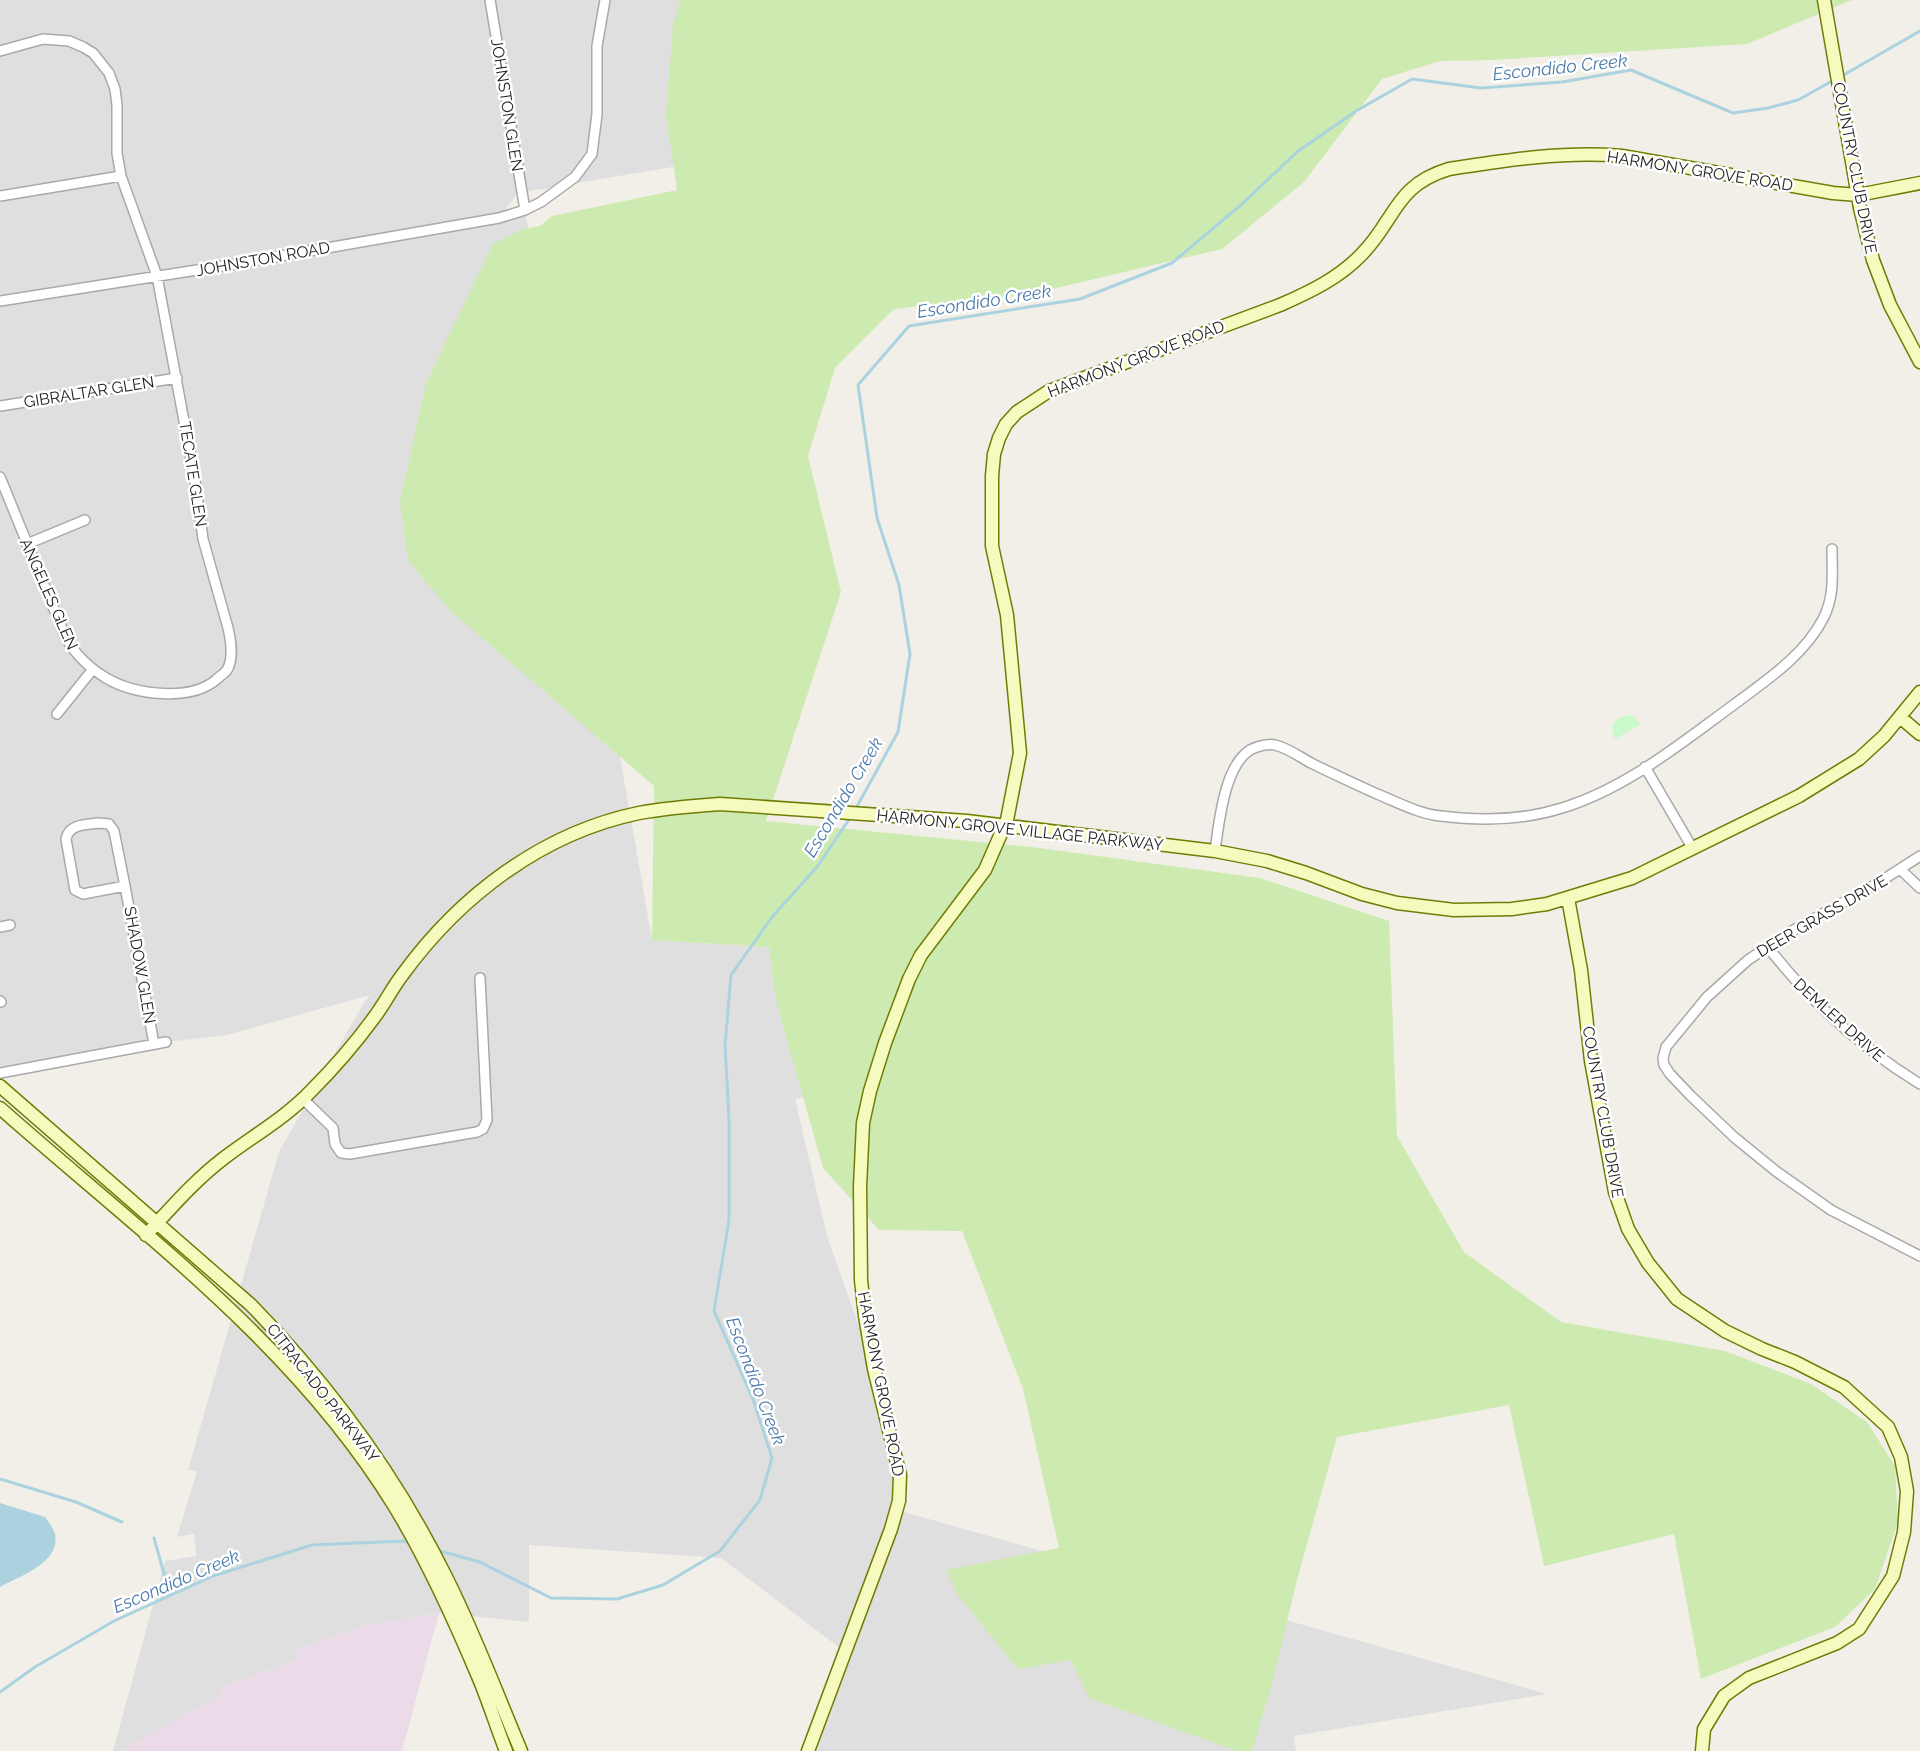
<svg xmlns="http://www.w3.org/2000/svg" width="1920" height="1751" font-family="Raleway,sans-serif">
	<rect width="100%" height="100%" fill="#f2efe9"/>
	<path fill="#e0dfdf" d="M0,0h772l24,146 -278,47 -19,24 26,-7 127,730 117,7 7,53 203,60 -184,39 32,137 47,133 21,81 2,60 650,184 -253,42 2,15h-488l37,-99 -124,-94 -192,-13v77l-90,-9 -76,13 -65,24 -1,9 -76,29v7l-100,56h-8l52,-190 31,-5 -2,-22 -17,3 20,-66 -9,-1 91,-318 84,-148 7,-9 -143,40 -61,7 -166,30z"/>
	<path fill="#ebdbe8" d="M439,1613l-37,138h-281l99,-56 1,-7 76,-29 1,-9 65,-24z"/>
	<path fill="#cdebb0" d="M680,0h1172l-105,44 -253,16 -54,1 -58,18 -78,103 -82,67 -187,44 -141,16 -59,59 -27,88 33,136 -75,229 266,26 228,31 129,43 8,215 67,116 97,70 164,29 86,33 56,38 28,44 3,56 -23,67 -40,38 -134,52 -27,-145 -130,32 -35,-161 -172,32 -40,143 -26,108 -19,63h-15l-148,-53 -18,-38 -53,9 -60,-74 -12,-25 113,-22 -36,-159 -61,-158 -83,-1 -56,-62 -47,-167 -7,-54 -117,-7 2,-154 -202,-174 -44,-51 -8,-60 26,-118 67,-139 31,-15 16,-3 12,-10 125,-26 -11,-75 7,-89z"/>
	<path fill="#c8facc" d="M1629,715l5,2 7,7 -26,15c-7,-14 0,-22 14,-24z"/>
	<path fill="#aad3df" d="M0,1503l45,14c4,5 8,11 10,17 6,29 -35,42 -55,53z"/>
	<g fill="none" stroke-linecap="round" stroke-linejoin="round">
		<path stroke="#aad3df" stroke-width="3" d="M1840,77l80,-46
			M855,810l43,-78 12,-78 -11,-69 -22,-67 -19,-133 51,-59 171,-27 92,-36 70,-59 55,-52 59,-41 56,-32 69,9 81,-6 69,-12 102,43 35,-5 30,-8 36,-20
			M0,1479l76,23 46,20
			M154,1538l16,57
			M436,1550l44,12 71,36 66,1 46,-14 57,-34 40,-51 12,-42 -19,-59 -39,-88 15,-91v-102l-4,-72 6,-71 41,-58 45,-50 33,-49
			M0,1692l35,-25 79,-46 99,-45 99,-31 92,-4 6,2"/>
		<defs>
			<path id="street" d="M490,0l35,210
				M0,51l43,-12 26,2 14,6 10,6 16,20 6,16 2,16v48l4,23 36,100 38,204 8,59 25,89c3,13 6,30 -1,42 -2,3 -7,6 -10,9 -26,23 -82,16 -111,-1 -18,-11 -31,-23 -41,-42l-65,-159
				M0,196l121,-20
				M0,301l235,-37 264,-46 26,-8 16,-8 34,-25 17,-23 5,-40v-68l8,-46
				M0,406l177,-28
				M27,544l58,-24
				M57,714l36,-45
				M1645,767l48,82
				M98,823l11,1 5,7 11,55 -42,8 -8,-4 -9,-51c3,-15 19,-14 32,-16z
				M1215,851c4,-29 10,-95 42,-104 6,-2 12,-3 18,-2 13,3 25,12 36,18 22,11 44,21 66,31 20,8 42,20 64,22 39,5 83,4 121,-8 63,-19 118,-64 170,-102 33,-25 71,-49 91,-87 12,-23 9,-45 9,-70
				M1920,856l-42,27 -88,49 -42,28 -41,37 -41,50 -3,11 1,7 6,9 21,22 43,41 43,35 54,38 89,46
				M1901,870l19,18
				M125,886l29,158
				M0,927l10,-2
				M1767,946c43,55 94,102 153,138
				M0,1001l1,1
				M0,1073l166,-31
				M303,1099l30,29 2,16 6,9 9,1 127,-22 6,-3 4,-9 -7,-142"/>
			<path id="secondary" d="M1824,0l36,208 13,52 17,45 30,57
				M1900,717l20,17
				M1568,898l13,72 10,91 24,131 13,37 20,34 29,36 48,32 37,18 33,13 49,25 44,40 13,30 6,34 -3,41 -11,44 -34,53 -22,14 -88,35 -25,18 -20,33 -2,22
				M0,1086l251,219c78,80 147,174 196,274 28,56 50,115 74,172
				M0,1108c141,125 295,236 395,399 32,53 58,110 82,167 11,25 19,52 29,77
				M146,1235c25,-27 49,-55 78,-77 29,-22 61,-40 86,-66 23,-23 44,-47 63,-73 11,-14 19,-31 30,-45 57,-78 139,-141 236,-161 27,-5 53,-7 81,-9l247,17 248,30 52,10 39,12 56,21 35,9 57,7 58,-1 35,-5 85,-26 167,-82 60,-37 25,-23 36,-44
				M808,1751l83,-222 8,-28 1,-26 -26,-106 -9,-53 -4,-36 -1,-93 3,-64 7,-32 15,-48 24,-64 12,-24 64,-85 22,-50 13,-67 -13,-138 -15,-69v-70l2,-22 5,-16 7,-14 11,-12 32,-21 231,-86c30,-13 59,-27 82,-51 34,-35 33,-69 87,-85 57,-9 116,-18 173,-13l211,37 25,2 62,-12"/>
		</defs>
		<use href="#street" stroke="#a9a9a9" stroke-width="12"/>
		<use href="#secondary" stroke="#707d05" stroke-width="15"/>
		<use href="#street" stroke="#fff" stroke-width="9"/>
		<use href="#secondary" stroke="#f7fabf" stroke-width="12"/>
	</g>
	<g text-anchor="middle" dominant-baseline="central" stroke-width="5" stroke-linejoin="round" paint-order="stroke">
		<g font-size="16" fill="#222" stroke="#fff">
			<text transform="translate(507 105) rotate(81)">JOHNSTON GLEN</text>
			<text transform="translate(1855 168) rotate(79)">COUNTRY CLUB DRIVE</text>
			<text transform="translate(1700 171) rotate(9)">HARMONY GROVE ROAD</text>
			<text transform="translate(263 259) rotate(-10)">JOHNSTON ROAD</text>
			<text transform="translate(1136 359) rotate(-21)">HARMONY GROVE ROAD</text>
			<text transform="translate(89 392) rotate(-9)">GIBRALTAR GLEN</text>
			<text transform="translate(193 474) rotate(81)">TECATE GLEN</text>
			<text transform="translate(49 594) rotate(66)">ANGELES GLEN</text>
			<text transform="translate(1020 830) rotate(6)">HARMONY GROVE VILLAGE PARKWAY</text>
			<text transform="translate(1822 916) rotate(-30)">DEER GRASS DRIVE</text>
			<text transform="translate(140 965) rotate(80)">SHADOW GLEN</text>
			<text transform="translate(1839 1020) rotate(42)">DEMLER DRIVE</text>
			<text transform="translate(1603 1112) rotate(80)">COUNTRY CLUB DRIVE</text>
			<text transform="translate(881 1384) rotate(79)">HARMONY GROVE ROAD</text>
			<text transform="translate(323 1393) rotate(52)">CITRACADO PARKWAY</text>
		</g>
		<g font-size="18" font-style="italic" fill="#4a7aab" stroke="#fff">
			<text transform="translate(1560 67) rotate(-6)">Escondido Creek</text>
			<text transform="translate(984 301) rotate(-9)">Escondido Creek</text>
			<text transform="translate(843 797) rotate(-59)">Escondido Creek</text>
			<text transform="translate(756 1381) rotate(69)">Escondido Creek</text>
			<text transform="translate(176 1581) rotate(-23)">Escondido Creek</text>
		</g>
	</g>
</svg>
